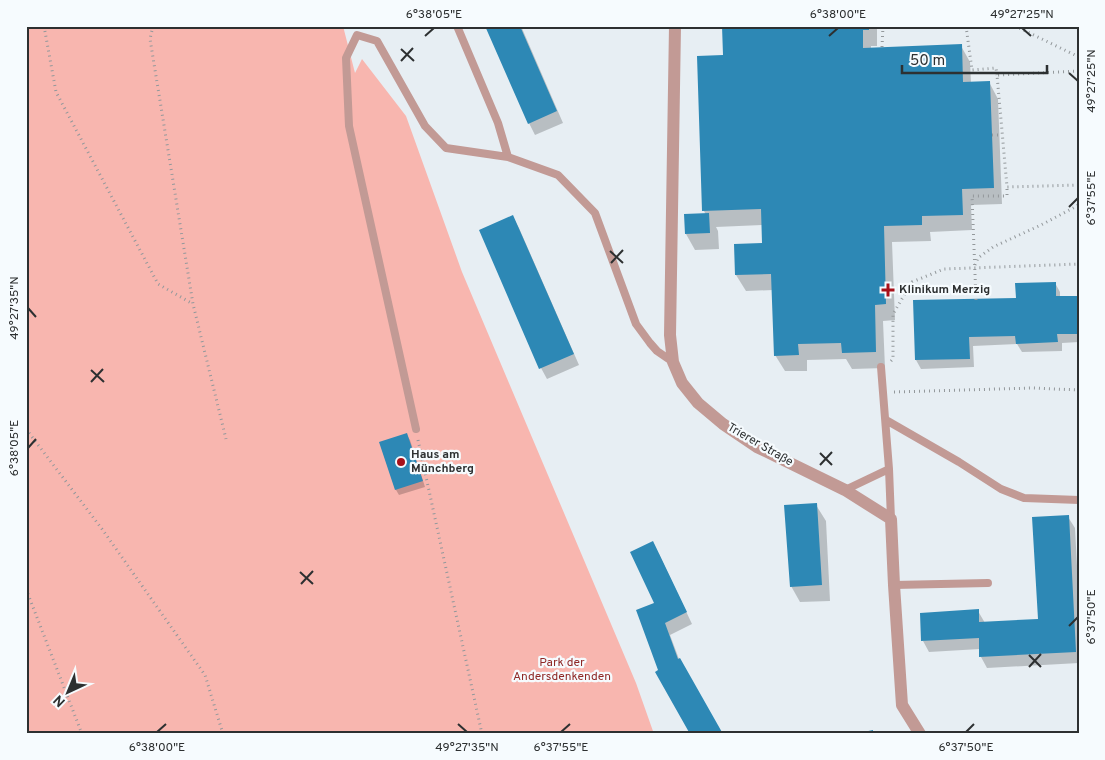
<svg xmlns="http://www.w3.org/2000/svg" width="1105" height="760" font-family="Overpass,sans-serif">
	<rect width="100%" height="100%" fill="#e7eef3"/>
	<path fill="#f8b6af" d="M26,26h317l12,47 7,-14 44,57 56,156 174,411 18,51h-628z"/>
	<path fill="#0003" d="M486,26h35l42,97 -28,12 -6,-12z
		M877,26v20h-6v3l90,-3 9,16 1,21 18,-1 9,17 4,105 -31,1 1,25 -42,2 1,9 -39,1 3,78 -12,1 2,47 -33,1 -6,-10 -39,1v11h-22l-10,-16 -2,-65 -27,1 -10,-16 27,-31 -1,-19 -46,2 2,4 1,18 -24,1 -9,-16 20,-19 -2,-4 20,-154 -1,-30z
		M513,217l6,11 60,137 -32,14 -6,-11z
		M1055,283l5,9v5h19v45l-17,1v8l-40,1 -5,-8 -44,2 1,21 -53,2 -5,-9 101,-60z
		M406,434l4,6 15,47 -26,8 -3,-5 -15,-47z
		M816,505l10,16 4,80 -30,1 -9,-16z
		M1068,517l7,11 4,75v60l-92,5 -6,-11 -1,-8 -51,3 -6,-11 55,-30 7,12 54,-3z
		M659,554l33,70 -22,11 9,24 -19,12 -4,-67z"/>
	<path fill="#2d88b5" d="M485,26h35l37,85 -29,13z
		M722,26h147v4h-6v18l99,-4 1,38 27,-1 4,107 -32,1 1,26 -41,1v9l-38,1 2,78 -11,1 1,47 -34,1 -1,-10 -43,1 1,11 -25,1 -3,-82 -36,1 -1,-31 28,-1 -1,-34 -59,2 -5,-155 26,-1z
		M709,213l1,20 -25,1 -1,-20z
		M513,215l61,139 -35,15 -60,-139z
		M1056,282v14h23v38h-22l1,8 -42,2 -1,-8 -46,1 1,22 -55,1 -2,-60 103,-2 -1,-15z
		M407,433l16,48 -28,9 -16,-48z
		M817,503l5,82 -32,2 -6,-82z
		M1069,515l7,137 -97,5v-19l-58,3 -1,-28 59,-4v13l59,-3 -6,-102z
		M653,541l34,71 -22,11 13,36 2,-1 43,76h-33l-35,-62 3,-2 -22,-60 18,-7 -24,-51z
		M873,730v4h-14v-1z"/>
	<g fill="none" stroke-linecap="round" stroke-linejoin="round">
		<path stroke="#93989b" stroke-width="3" stroke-dasharray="1 4" stroke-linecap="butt" d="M44,26l12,66 102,192 35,20
			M153,26l-3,13 43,265 33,135
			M966,26l6,44 24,-2 1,7
			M1015,26l64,31
			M882,47l1,-21
			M1079,71l-82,4 10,112 72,-2
			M992,135h10
			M975,265l3,-7 15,-11 48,-22 36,-19 2,-2
			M976,300l-4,-104h35v-9
			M891,361l2,-2v-45l19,-32 32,-13 135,-5
			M894,392l139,-4 46,2
			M26,429l76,100 103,146 18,59
			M418,440l64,294
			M26,589l56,145"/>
		<path stroke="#c29a95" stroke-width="8" d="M457,26l41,97 10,34
			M881,367l8,102
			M886,420l73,42 42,27 23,9 55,2
			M416,429l-67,-303 -3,-68 11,-23 20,6 48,85 21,22 62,9 50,18 37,38 41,111 14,19 7,8 16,11
			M845,490l44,-21 2,50
			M894,585l94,-2"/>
		<path stroke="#c29a95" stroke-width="12" d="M675,26l-5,309 3,27 9,21 16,20 25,21 34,23 88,43 46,29 3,66 8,120 18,29"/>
	</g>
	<path fill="none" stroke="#2d3031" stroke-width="2" d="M1022,28l9,8M425,36l9,-8M829,36l9,-8M401,49l13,12M401,61l12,-13M1069,73l9,8M1069,207l9,-9M610,251l13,12M611,263l12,-13M28,308l8,9M91,370l13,12M91,382l12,-13M28,448l8,-9M820,453l12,12M820,465l12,-13M300,572l13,12M301,584l12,-13M1069,626l9,-9M1029,655l12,12M1029,667l12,-13M458,724l9,8M157,732l9,-8M561,732l9,-8M966,732l8,-8"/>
	<g fill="#a7111a" stroke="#f6fbfe" stroke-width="2">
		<path d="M885.5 282.5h5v5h5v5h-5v5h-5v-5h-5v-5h5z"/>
		<circle cx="401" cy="462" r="5"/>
	</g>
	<g text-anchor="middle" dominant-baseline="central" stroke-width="4.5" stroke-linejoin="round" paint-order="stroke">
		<g font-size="12" font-weight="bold" fill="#2d3031" stroke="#f6fbfe" text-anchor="start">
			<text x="899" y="290">Klinikum Merzig</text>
			<text x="411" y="455">Haus am<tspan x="411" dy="14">Münchberg</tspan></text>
		</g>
		<g font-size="12" fill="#2d3031" stroke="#f6fbfe">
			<text transform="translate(760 445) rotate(30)">Trierer Straße</text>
		</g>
		<g font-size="12" fill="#8f2927" stroke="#f6fbfe">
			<text x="562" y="663">Park der<tspan x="562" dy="14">Andersdenkenden</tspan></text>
		</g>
	</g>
	<rect width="1105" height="760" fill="none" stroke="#f6fbfe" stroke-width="55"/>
	<g transform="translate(68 692) rotate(224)" stroke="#f6fbfe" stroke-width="4" paint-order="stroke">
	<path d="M0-4L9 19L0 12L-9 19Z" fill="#2d3031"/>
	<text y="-8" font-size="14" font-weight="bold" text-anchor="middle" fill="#2d3031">N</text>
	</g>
	<path d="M902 65v8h145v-8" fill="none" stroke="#2d3031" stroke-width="2.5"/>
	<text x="910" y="65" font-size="15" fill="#2d3031" stroke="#f6fbfe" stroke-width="4" paint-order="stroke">50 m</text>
	<rect x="28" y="28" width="1050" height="704" fill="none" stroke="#2d3031" stroke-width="2"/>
	<g font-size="12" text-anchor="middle" fill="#2d3031">
		<text x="434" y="18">6°38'05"E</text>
		<text x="838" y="18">6°38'00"E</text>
		<text x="1022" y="18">49°27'25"N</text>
		<text transform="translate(1091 81) rotate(-90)" y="4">49°27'25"N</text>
		<text transform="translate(1091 198) rotate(-90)" y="4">6°37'55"E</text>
		<text transform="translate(14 308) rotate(-90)" y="4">49°27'35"N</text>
		<text transform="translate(14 448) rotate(-90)" y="4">6°38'05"E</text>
		<text transform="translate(1091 617) rotate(-90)" y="4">6°37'50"E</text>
		<text x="157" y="751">6°38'00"E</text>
		<text x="467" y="751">49°27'35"N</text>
		<text x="561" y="751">6°37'55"E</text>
		<text x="966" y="751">6°37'50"E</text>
	</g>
</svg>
